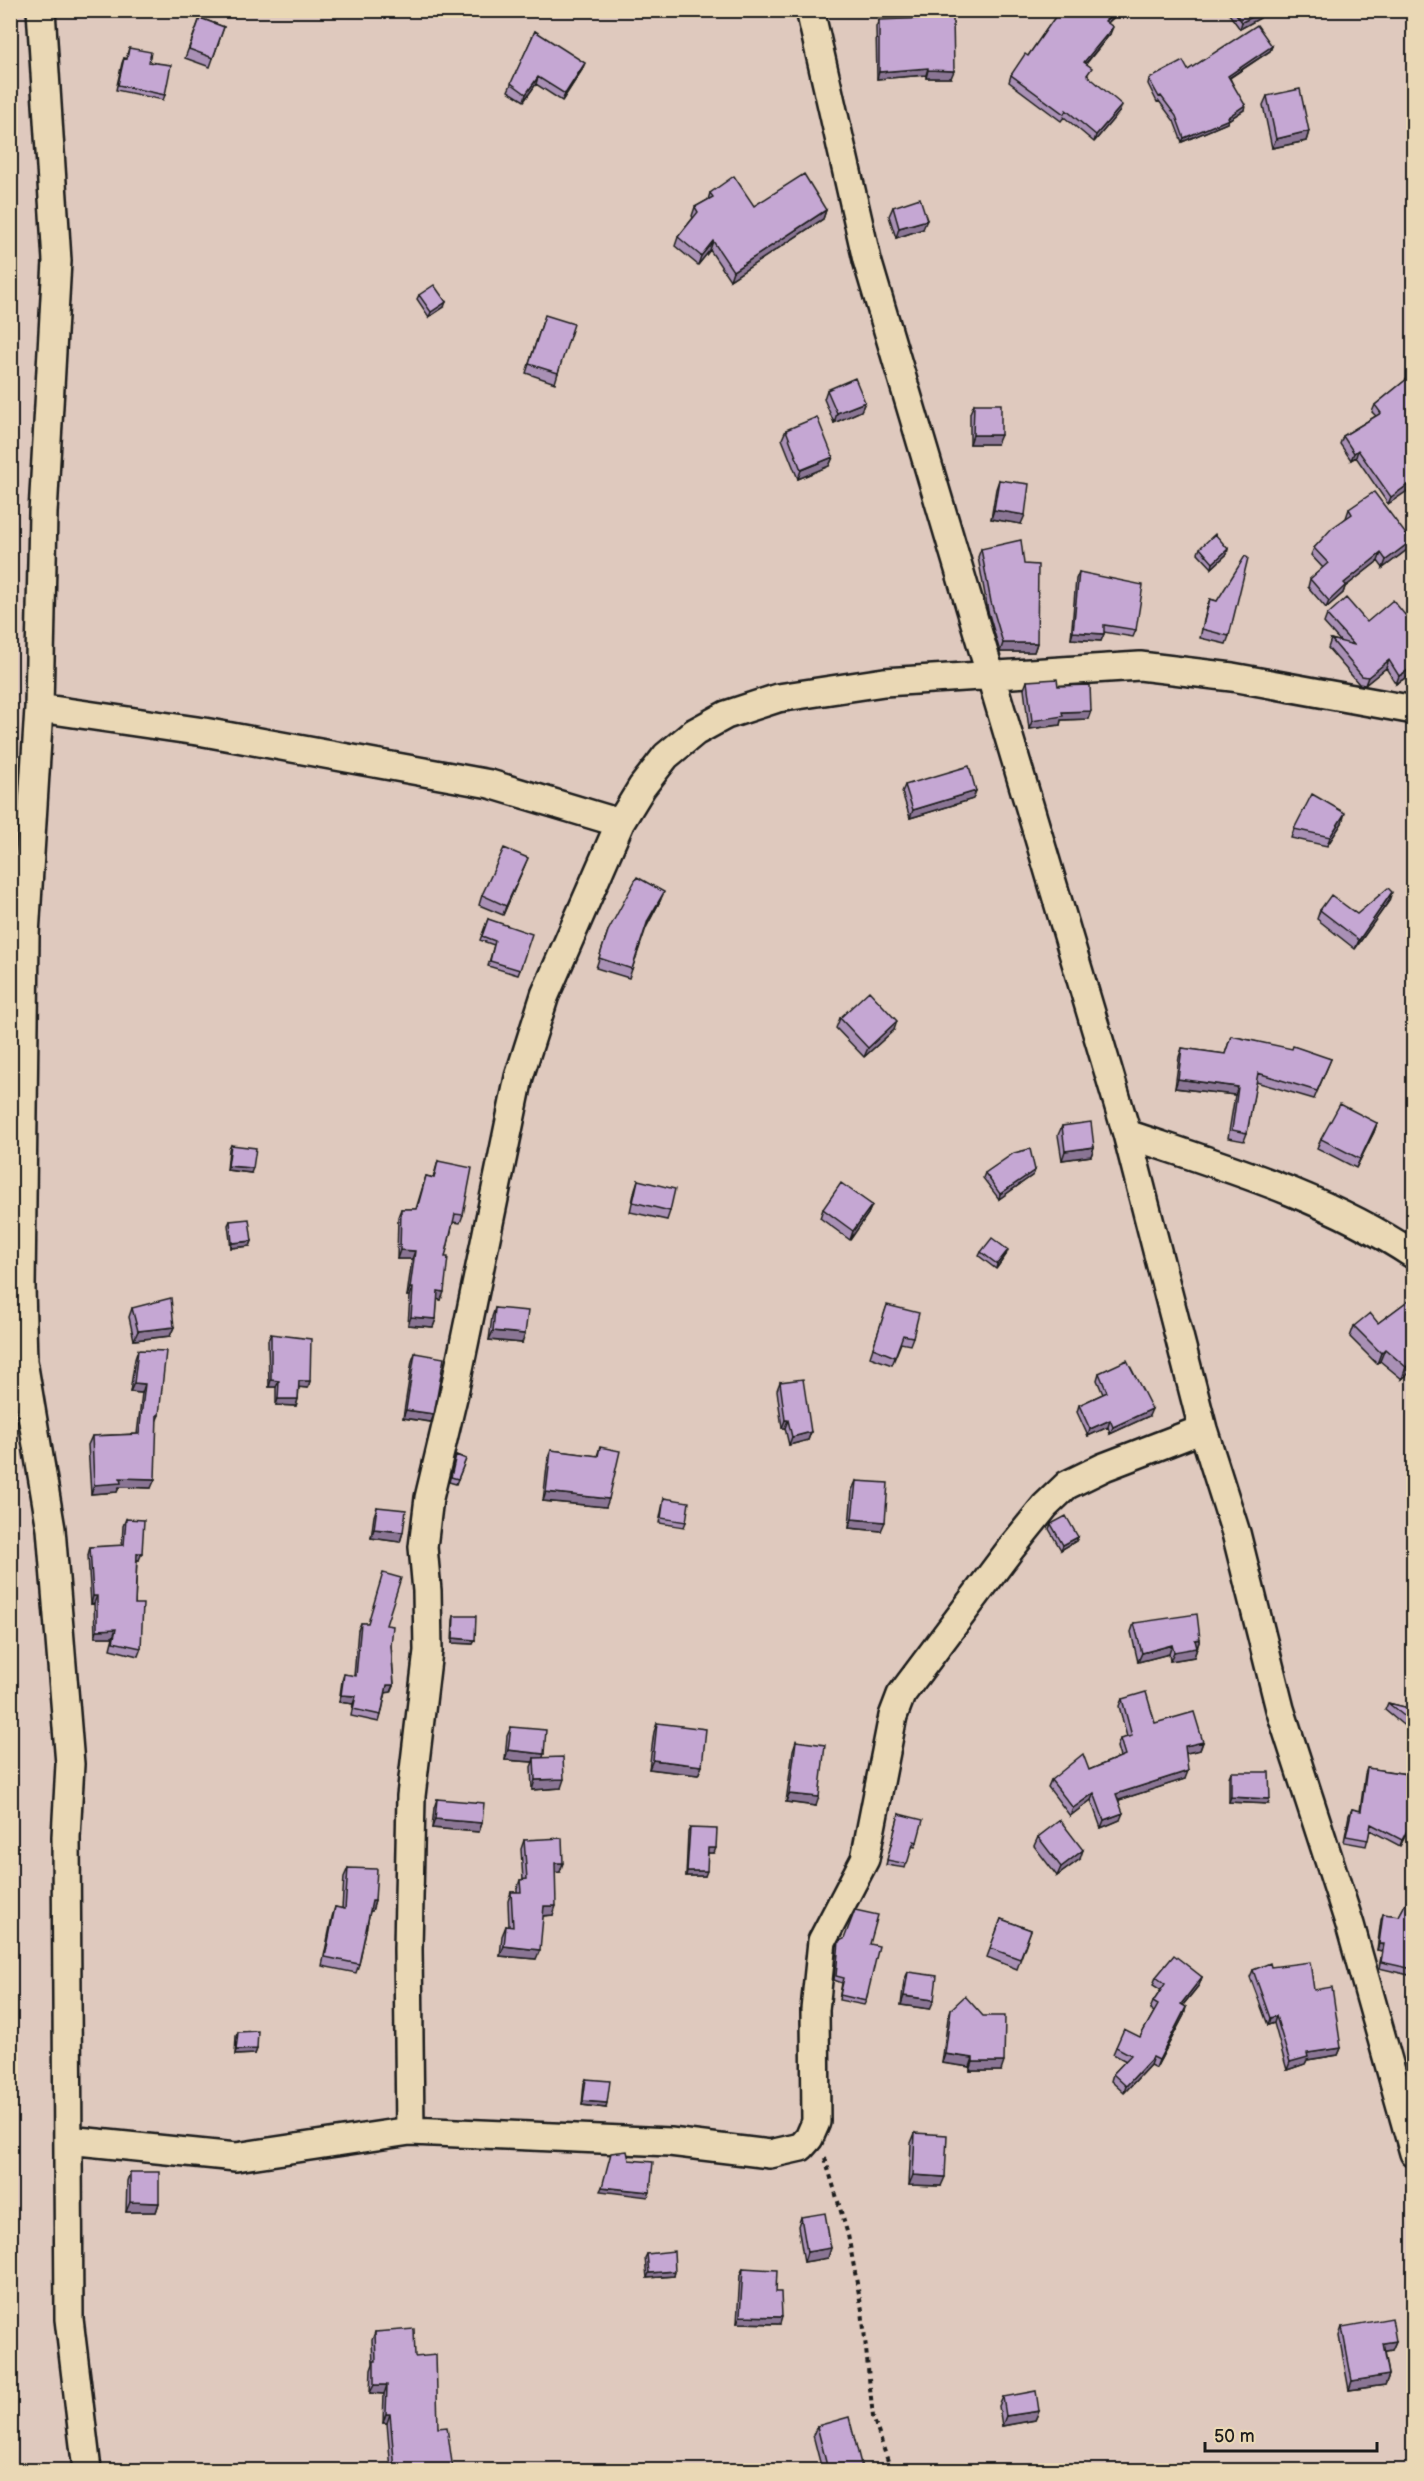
<svg xmlns="http://www.w3.org/2000/svg" width="1424" height="2481" font-family="'Balsamiq Sans',sans-serif">
	<rect width="100%" height="100%" fill="#dfc9be"/>
	<filter id="ink" filterUnits="userSpaceOnUse"><feTurbulence type="fractalNoise" baseFrequency=".0167" numOctaves="2"/><feDisplacementMap in="SourceGraphic" scale="12" xChannelSelector="R" yChannelSelector="G"/><feConvolveMatrix kernelMatrix="1 2 1 2 8 2 1 2 1" color-interpolation-filters="sRGB"/></filter>
	<g filter="url(#ink)">
		<g fill="none" stroke-linecap="round" stroke-linejoin="round">
			<defs>
				<path id="minor" d="M41,10l16,251 -14,252 -4,195 -14,227 -4,353 2,73 28,168 19,235 -4,73 3,482 18,151
					M810,10l57,250 260,874 76,295 33,104 44,176 70,216 64,228
					M39,708l165,24 286,52 130,39
					M1127,1134c98,33 200,63 287,121
					M410,2131l-2,-182 3,-153 17,-145 -1,-60 -4,-44 6,-49 25,-105 65,-316 26,-82 75,-172 22,-36 24,-31 29,-24 31,-17 52,-17 106,-16 256,-16 92,11 182,33
					M68,2140l168,17 174,-26 260,11 100,12 31,-7 8,-9 7,-16 -1,-112 7,-69 43,-82 28,-143 8,-21 111,-148 33,-41 22,-21 37,-18 99,-38"/>
			</defs>
			<use href="#minor" stroke="#1c1c1c" stroke-width="32"/>
			<path stroke="#1c1c1c" stroke-width="4" stroke-dasharray="4.5 4.5" stroke-linecap="butt" d="M825,2158l23,77 14,75 11,107 18,53"/>
			<use href="#minor" stroke="#ead8b5" stroke-width="27"/>
		</g>
		<path fill="#a990b5" stroke="#1c1c1c" stroke-width="1.5" d="M1054,10h62l-2,7 -6,6 2,11 -24,30 2,12 32,35 -26,31 -30,-25 -3,4 -52,-39 2,-7 17,-19 30,-43z
			M1226,10h36v2l-2,6 -20,11z
			M200,18l24,9 -14,40 -25,-9z
			M879,20l72,58h-25v-3l-49,4 -1,-52z
			M535,31l47,39 -20,31 -26,-17 -12,17 -16,-10z
			M1272,46l-2,5 -40,27 14,32 -16,10 -1,3 -45,19 -8,-21 -15,-20 -2,1 -9,-18 1,-5 39,-9z
			M129,48l20,14 16,33 -2,5 -47,-10 6,-27 2,-5 2,1z
			M1267,96l42,35 -3,10 -34,7 -9,-43z
			M710,193l44,13 72,4 -3,9 -93,61 -20,-30 -12,15 -23,-19 3,-9 15,-19 -1,-2 3,-9 13,-7z
			M893,207l30,22 -27,9 -7,-22z
			M419,295l25,12 -15,10 -12,-18z
			M542,324l16,49 -3,10 -29,-10z
			M1413,374v114v-1l-25,17 -32,-47 -5,3 -11,-16 3,-8 33,-20 -4,-4 3,-7z
			M827,390l38,12 -4,9 -27,12 -10,-24z
			M974,404l23,40h-27v-31z
			M786,430l47,27 -4,9 -31,13 -16,-40z
			M999,480l22,44 -30,-5 5,-30z
			M1349,509l62,32 -3,8 -25,19 -5,-7 -33,26 -2,6 -17,15 -18,-21 2,-8 13,-11 -12,-13 3,-7 32,-30z
			M1200,548l27,6 -15,14 -14,-15z
			M981,549l56,94 -3,9h-34l-12,-41 -10,-54z
			M1079,572l57,58 -3,7 -29,-5 -3,9 -30,-2 5,-60z
			M1210,599l7,2 12,35 -3,8 -26,-6 7,-31z
			M1327,615l86,58 -17,11 -10,-16 -21,17 -6,-1 -31,-36 3,-9 10,3 -17,-19z
			M1027,681l61,38 -27,1 -1,5 -31,4 -5,-40z
			M905,785l68,14 -63,19 -8,-26z
			M1342,823l-15,23 -36,-8 3,-9z
			M524,867l-21,48 -24,-10 3,-10z
			M660,901l-14,27 -17,50 -33,-10 12,-37z
			M1389,901l-34,48 -38,-30 3,-9 37,4z
			M488,919l32,51 -2,5 -30,-9 6,-21 -14,-5z
			M840,1018l54,12 -30,27 -28,-29z
			M1231,1036l100,23 -17,40 -58,-17 -9,51 -3,8 -16,-3 7,-43 -60,-7 4,-31 3,-9 43,6z
			M1377,1123l-3,9 -18,36 -39,-20 4,-9z
			M1062,1126l32,21 -3,9 -29,4 -4,-25z
			M231,1145l20,28 -24,-3 2,-21z
			M438,1161l25,54 -3,8 -7,-1 -8,35 -4,43 -4,-1 -1,20 -3,8 -25,-2 2,-29h-3l5,-37h-15l1,-42 3,-8h15l10,-33 7,2z
			M1035,1170l-2,5 -34,24 -16,-21 2,-5z
			M638,1180l32,31 -3,9 -37,-8 5,-23z
			M872,1205l-4,9 -18,26 -30,-22 3,-9z
			M230,1221l22,20 -2,5 -19,2 -3,-23z
			M981,1252l25,3 -10,14 -17,-13z
			M1413,1297v73l-11,9 -22,-18 -3,3 -27,-27 4,-11 24,-3z
			M887,1306l26,31 -3,8 -9,-2 -9,22 -22,-8z
			M132,1308l42,19 -4,9 -36,4 -5,-23z
			M495,1308l27,35 -33,-3 3,-23z
			M271,1334l39,47 -2,7 -9,-1 -1,12 -2,7 -20,-1v-18h-7l-1,-47z
			M138,1350l21,65 -3,7 -5,66 -32,-1 -2,5 -26,2 -3,-49 4,-9 45,-2 5,-41 -12,-1 5,-33z
			M415,1353l16,69 -28,-4 9,-57z
			M1099,1373l50,43 -39,18 -2,-7 -20,9 -11,-24 2,-7 24,-11 -6,-14z
			M780,1382l31,50 -3,8 -19,5 -4,-17h-3l-5,-38z
			M600,1447l6,60 -63,-6 5,-43 3,-8 46,6z
			M456,1455l10,4 -10,25 -7,-2z
			M856,1481l25,50 -32,-3 3,-38z
			M664,1498l22,24 -2,5 -25,-4z
			M377,1507l26,25 -3,10 -29,-4 3,-22z
			M126,1519l13,41h-2l-2,44 6,44 -3,8 -28,-7 3,-12h-18l-1,-34 -3,1 -3,-49 2,-8 32,-1 1,-20z
			M1051,1524l27,13 -2,4 -15,9 -12,-21z
			M454,1616l21,24 -2,4 -21,-1 1,-23z
			M361,1623l25,2 5,21 3,39 -3,7h-5l-5,23 -2,7 -28,-6 2,-12 -14,-2 3,-21 2,-7 10,2 4,-46z
			M1134,1623l66,16 -6,18 -24,4 -1,-7 -31,8 -7,-30z
			M1122,1699l33,24 48,19 -3,8 -14,3 -1,26 -66,21 1,20 -19,8 -10,-28 -21,16 -22,-29 3,-7 38,-10 31,-13 -3,-10 3,-8 7,-2 -8,-31z
			M1388,1703l25,6v24l-28,-23z
			M657,1723l45,43 -4,9 -49,-6 5,-37z
			M511,1727l32,31 18,30 -29,2 -1,-23 2,-5 -28,-2 2,-24z
			M796,1741l20,65 -30,-4 7,-52z
			M1367,1768l46,7v50h-2l-11,21 -30,-16 -4,16 -22,-4 5,-27 3,-6 8,2 5,-37z
			M1231,1772l37,32 -39,-2v-25z
			M437,1799l45,24 -3,9 -47,-4 2,-20z
			M899,1814l18,28 -2,5 -3,-1 -7,22 -19,-3z
			M690,1828l24,25h-6l-3,23h-19l2,-44z
			M1038,1837l42,22 -23,17 -23,-30z
			M524,1840l36,32h-5l-2,43 -10,1 -7,43 -36,-3 2,-20 4,-10 3,1 -1,-26 3,-9h6v-3l3,-9h3l-2,-31z
			M348,1868l27,33 -3,10h-2l-11,53 -3,9 -34,-7 10,-49 3,-10 7,2 2,-32z
			M1413,1890v86l-34,-8 3,-17 -5,-1 4,-30 2,-6 16,2z
			M1001,1919l30,11 -14,39 -30,-12z
			M839,1941l31,3 -4,57 -2,4 -25,-5 3,-17 -8,-3 3,-34z
			M1271,1967l43,23 27,58 -3,7 -31,5 -2,4 -18,6 -13,-47 -6,2 -18,-48 3,-7z
			M908,1972l22,37 -29,-4 3,-24z
			M1156,1977h46l-3,8 -16,20 3,2 -2,8 -28,53 -6,-3 -26,28 -13,-12 2,-7 13,-13 -13,-7 3,-7 24,-10 14,-25 -4,-3 3,-7 8,-12 -8,-5z
			M951,2009l50,62h-31v-4l-28,-4 6,-45z
			M238,2032l19,17 -2,5 -20,1 1,-19z
			M586,2079l20,29 -24,-3 2,-22z
			M915,2133l26,53 -32,-1 2,-42z
			M130,2172l29,31 -3,9h-30l1,-31z
			M801,2217l27,41 -24,4 -6,-36z
			M647,2254l28,17 -1,5 -27,2 -2,-20z
			M743,2268l33,24 4,32 -43,-1 3,-48z
			M1342,2327l54,14 -4,9 -7,1 4,24 -4,10 -36,5 -10,-54z
			M375,2332l40,25 23,71 15,42h-62l-4,-47h-4l1,-29 -14,-1 1,-23 2,-6 -1,-24z
			M1003,2397l36,14 -4,9 -33,6 -3,-20z
			M817,2426l44,44h-39l-9,-35z"/>
		<path fill="#8a7594" stroke="#1c1c1c" stroke-width="1.5" d="M1116,10l-2,7 -12,10 3,-6z
			M1262,12l-2,6 -20,11 2,-7z
			M1113,27l-3,7 -29,35 3,-7z
			M1272,46l-2,5 -44,29 2,-4z
			M585,63l-3,7 -20,31 3,-7z
			M928,68l-2,7 -49,4 2,-7z
			M928,70l26,1 -3,7h-25z
			M538,77l-2,7 -12,17 2,-7z
			M1122,105l-2,6 -26,31 2,-7z
			M1245,105l-1,5 -16,10 -1,3 -45,19 2,-4 44,-21z
			M1309,131l-3,10 -34,7 4,-9z
			M826,210l-3,9 -93,61 3,-9z
			M927,220l-4,9 -27,9 3,-10z
			M713,241l-3,9 -12,15 3,-9z
			M446,302l-2,5 -15,10 2,-5z
			M865,402l-4,9 -27,12 3,-10z
			M973,435h28l-4,9h-27z
			M1358,450l-2,7 -5,3 3,-7z
			M833,457l-4,9 -31,13 3,-9z
			M1413,481v6l-25,17 3,-7z
			M994,510l31,5 -4,9 -30,-5z
			M1411,541l-3,8 -25,19 3,-8z
			M1228,549l-1,5 -15,14 1,-5z
			M1381,553l-3,8 -33,26 -2,6 -17,15 3,-7 15,-18z
			M1073,632l31,2 -3,7 -30,-2z
			M1003,643h34l-3,9h-34z
			M1389,660l-3,8 -21,17 3,-8z
			M1413,667v6l-17,11 3,-8z
			M1091,711l-3,8 -27,1 -1,5 -31,4 3,-8 30,-9z
			M976,791l-3,8 -63,19 3,-8z
			M1345,813l-3,10 -15,23 3,-9z
			M528,858l-4,9 -21,48 3,-9z
			M664,892l-4,9 -15,28 3,-9z
			M1392,892l-3,9 -34,48 4,-9z
			M897,1021l-3,9 -30,27 4,-9z
			M1178,1079l60,8 -3,8 -60,-7z
			M1377,1123l-3,9 -18,36 4,-9z
			M1094,1147l-3,9 -29,4 3,-9z
			M228,1166l25,2 -2,5 -24,-3z
			M1035,1170l-2,5 -34,24 1,-5z
			M872,1205l-4,9 -18,26 3,-9z
			M252,1241l-2,5 -19,2 1,-5z
			M400,1250l15,1 -3,8h-15z
			M1008,1250l-2,5 -10,14 1,-5z
			M410,1288h3l-3,8h-3z
			M438,1291l6,1 -3,8 -6,-1z
			M411,1317l25,2 -3,8 -25,-2z
			M174,1327l-4,9 -36,4 4,-9z
			M493,1331l32,3 -3,9 -33,-3z
			M1385,1349l-5,12 -3,3 4,-11z
			M1413,1362v8l-11,9 4,-12z
			M271,1380l8,1 -3,6h-7z
			M299,1381h11l-2,7 -12,-1z
			M134,1383l11,1 -3,9 -12,-1z
			M278,1399h20l-2,7 -20,-1z
			M1152,1409l-3,7 -39,18 3,-7z
			M406,1410l28,4 -3,8 -28,-4z
			M785,1420h3l-3,8h-3z
			M1110,1420l-2,7 -20,9 2,-7z
			M811,1432l-3,8 -19,5 3,-8z
			M120,1478l35,1 -4,9 -32,-1 -2,5 -26,2 3,-9z
			M546,1492l63,7 -3,8 -63,-6z
			M852,1519l33,3 -4,9 -32,-3z
			M374,1529l29,3 -3,10 -29,-4z
			M1078,1537l-2,4 -15,9 2,-5z
			M137,1553h5l-3,7h-4z
			M93,1596h4l-3,7 -3,1z
			M116,1629l-3,8h-18l2,-7z
			M453,1638l22,2 -2,4 -21,-1z
			M1200,1639l-6,18 -24,4 4,-9 21,-12z
			M1172,1645l-3,9 -31,8 4,-9z
			M387,1685h7l-3,7 -6,1z
			M341,1695l15,1 -3,8 -14,-2z
			M1203,1742l-3,8 -18,4 3,-8z
			M508,1750l36,4 -3,9 -7,-5 -1,4 -28,-2z
			M653,1760l49,6 -4,9 -49,-6z
			M1188,1771l-3,8 -72,23 3,-8z
			M564,1779l-3,9 -29,2 3,-10z
			M1094,1793l-3,7 -21,16 3,-8z
			M789,1794l30,3 -3,9 -30,-4z
			M1231,1797l39,2 -2,5 -39,-2z
			M1123,1813l-3,7 -19,8 3,-8z
			M435,1819l47,4 -3,9 -47,-4z
			M1413,1819l-2,6 -11,21 2,-6z
			M708,1848h8l-2,5h-8z
			M1083,1850l-3,9 -23,17 4,-9z
			M555,1863h8l-3,9 -9,1z
			M687,1871h20l-2,5h-19z
			M372,1901h3l-3,10h-4z
			M544,1906h12l-3,9 -12,1z
			M1379,1944h5l-2,7 -5,-1z
			M504,1946l36,4 -4,9 -36,-3z
			M1202,1977l-3,8 -21,26 3,-7z
			M904,1996l30,4 -4,9 -29,-4z
			M1186,2007l-2,8 -28,53 3,-8z
			M1276,2016l-2,7 -6,2 2,-7z
			M1341,2048l-3,7 -31,5 -2,4 -18,6 3,-8 17,-9z
			M257,2049l-2,5 -20,1 1,-5z
			M945,2054l28,4 -3,9 -28,-4z
			M1153,2057l-3,8 -26,28 2,-7z
			M973,2062h31l-3,9h-31z
			M583,2101l24,2 -1,5 -24,-3z
			M913,2175l32,2 -4,9 -32,-1z
			M602,2187l48,5 -2,5 -48,-6z
			M130,2202l29,1 -3,9h-30z
			M831,2248l-3,10 -24,4 3,-10z
			M675,2271l-1,5 -27,2 2,-5z
			M740,2316l42,1 -2,7 -43,-1z
			M1396,2341l-4,9 -12,2 3,-9z
			M1389,2375l-4,10 -36,5 3,-9z
			M374,2385h13l-3,9 -14,-1z
			M1039,2411l-4,9 -33,6 4,-10z
			M386,2414h4l-3,9h-4z"/>
		<path fill="#c5a7d3" stroke="#1c1c1c" stroke-width="1.5" d="M1060,10h56l-11,11 8,6 -29,35 8,6 -5,7 35,30 -26,30 -30,-25 -2,4 -53,-39 14,-21 3,2z
			M1233,10h29v2l-20,10z
			M953,17l1,54 -26,-1v-2l-49,4v-52z
			M200,18l24,9 -11,31 -24,-9z
			M1257,25l15,21 -44,30 17,29 -17,12 1,2 -45,19 -8,-22 -15,-20 -2,1 -10,-18 34,-18 5,9z
			M535,31l50,32 -20,31 -27,-17 -12,17 -15,-11z
			M129,48l22,4 -2,10 22,3 -6,30 -47,-10 6,-27 3,1z
			M1300,89l9,42 -33,8 -9,-43z
			M804,174l22,36 -93,61 -20,-30 -12,15 -23,-19 20,-25 -3,-5 18,-10 -3,-4 24,-17 20,30z
			M920,198l7,22 -28,8 -6,-21z
			M434,285l12,17 -15,10 -12,-17z
			M545,315l29,9 -16,49 -29,-9z
			M1413,374v107l-22,16 -33,-47 -4,3 -11,-17 38,-23 -6,-8z
			M855,378l10,24 -28,11 -10,-23z
			M974,404h27v31h-28z
			M817,417l16,40 -32,13 -15,-40z
			M999,480l30,4 -4,31 -31,-5z
			M1374,492l37,49 -25,19 -5,-7 -37,30 2,2 -17,16 -19,-22 18,-16 -14,-15 18,-20 20,-14 -3,-5z
			M1215,534l13,15 -15,14 -13,-15z
			M1021,540l3,24 14,1 -1,78h-34l-12,-41 -10,-53z
			M1245,556l3,2 -19,78 -27,-7 8,-30 7,2z
			M1079,572l64,13 -7,45 -32,-5v9l-31,-2z
			M1346,598l21,24 26,-22 12,15 8,-7v59l-14,9 -10,-16 -21,17 -6,-1 -31,-37 23,6 -27,-30z
			M1057,679l1,7 32,-1 1,26 -29,1 1,4 -31,5 -5,-40z
			M969,766l7,25 -63,19 -8,-25z
			M1312,794l33,19 -15,24 -36,-8z
			M504,848l24,10 -22,48 -24,-11z
			M637,877l27,15 -16,28 -16,49 -33,-11 9,-27z
			M1388,888l4,4 -33,48 -39,-30 11,-15 26,19z
			M488,919l44,15 -12,36 -30,-9 5,-20 -13,-5z
			M869,991l28,30 -29,27 -28,-30z
			M1231,1036l61,13 1,-3 38,13 -14,32 -59,-18 -11,60 -15,-3 6,-43 -60,-8 4,-31 43,6z
			M1340,1104l37,19 -17,36 -39,-20z
			M1091,1122l3,25 -29,4 -3,-25z
			M231,1145l25,3 -3,20 -25,-2z
			M1030,1149l5,21 -35,24 -15,-21 29,-20z
			M438,1161l34,7 -9,47 -8,-1 -10,43h3l-4,35 -6,-1 -2,28 -25,-2 2,-29h-3l5,-37 -15,-1 1,-41h16l9,-33 8,2z
			M638,1180l37,9 -5,22 -37,-9z
			M841,1183l31,22 -19,26 -30,-22z
			M249,1219l3,22 -20,2 -2,-22z
			M992,1238l16,12 -11,14 -16,-12z
			M1413,1297v65l-7,5 -21,-18 -4,4 -27,-27 16,-13 8,10z
			M171,1298l3,29 -36,4 -6,-23z
			M887,1305l32,8 -6,24 -10,-2 -8,22 -22,-9z
			M495,1308l33,3 -3,23 -32,-3z
			M271,1334l40,5 -1,42h-11l-1,18h-20l1,-18 -8,-1z
			M138,1350l28,1 -7,64h-2l-2,64 -35,-1 1,5 -27,2 -2,-49 47,-2 6,-50 -11,-1z
			M415,1353l29,5 -10,56 -28,-4z
			M1127,1360l25,49 -39,18 -3,-7 -20,9 -11,-24 28,-13 -8,-19z
			M803,1379l8,53 -19,5 -4,-17h-3l-5,-38z
			M600,1447l20,4 -11,48 -63,-7 5,-42 47,6z
			M456,1455l10,4 -8,20 -7,-2z
			M856,1481l32,2 -3,39 -33,-3z
			M664,1498l25,4 -3,20 -25,-4z
			M377,1507l29,3 -3,22 -29,-3z
			M1066,1516l12,21 -15,8 -12,-21z
			M126,1519l18,1 -2,33h-5l-2,51h8l-2,44 -28,-6 3,-13 -19,1v-34h-4l-3,-49 34,-2z
			M383,1573l18,5 -15,47 7,1 -2,20 3,39h-7l-6,30 -28,-6 3,-13 -15,-1 3,-21 12,2 5,-53h7z
			M1197,1614l3,25 -5,1 2,8 -23,4 -2,-7 -30,8 -8,-30z
			M454,1616h22l-1,24 -22,-2z
			M1146,1692l9,31 39,-11 9,30 -18,4 3,25 -72,23 7,19 -19,7 -10,-27 -21,15 -22,-28 32,-26 6,16 36,-15 -5,-16 12,-3 -10,-37z
			M1388,1703l25,6v14z
			M657,1723l49,6 -4,37 -49,-6z
			M511,1727l35,3 -2,24 -36,-4z
			M796,1741l29,4 -6,52 -30,-3z
			M563,1757l1,22 -29,1 -1,-22z
			M1367,1768l46,7v44l-11,21 -31,-16 -3,16 -22,-4 6,-27 9,2z
			M1231,1772h38l1,27 -39,-2z
			M437,1799l47,4 -2,20 -47,-4z
			M899,1814l24,6 -6,22 -3,-1 -7,23 -20,-4z
			M1060,1820l23,30 -22,17 -23,-30z
			M690,1828l27,1 -1,19h-8l-1,23h-20z
			M562,1838l1,25h-8l1,43h-12l-4,44 -36,-4 2,-20 7,1 -2,-35h10l-1,-12 7,-1 -3,-39z
			M348,1868l29,1 -2,32h-3l-13,63 -34,-7 10,-50 10,2z
			M1413,1890v79l-32,-7 3,-18h-5l4,-30 16,2z
			M855,1910l23,5 -8,29 9,2 -13,55 -26,-6 4,-17 -8,-2 3,-35 5,-2z
			M1001,1919l30,11 -11,29 -30,-11z
			M1174,1955l28,22 -21,27 5,3 -27,53 -6,-3 -27,29 -13,-12 18,-19 -15,-8 8,-18 16,8 18,-32 -5,-3 12,-18 -9,-7z
			M1310,1962l4,28 18,-3 9,61 -34,5 1,4 -18,5 -14,-46 -6,2 -17,-48 17,-7 1,4z
			M908,1972l29,4 -3,24 -30,-4z
			M965,1996l18,20h22l-1,46h-31v-4l-28,-4 6,-45z
			M258,2031l-1,18 -21,1 2,-18z
			M586,2079l24,2 -3,22 -24,-2z
			M915,2133l32,2 -2,42 -32,-2z
			M627,2151l2,9 24,2 -3,30 -48,-5 9,-34z
			M130,2172h29v31l-29,-1z
			M825,2213l6,35 -24,4 -6,-35z
			M674,2251l1,20 -26,2 -2,-19z
			M743,2268l34,2 -1,22h5l1,25 -42,-1z
			M1392,2318l4,23 -13,2 6,32 -37,6 -10,-54z
			M414,2329l1,28 21,-2 2,73 9,-1 6,43h-58l-5,-56h-4l1,-29h-13v-24h2l-1,-29z
			M1036,2391l3,20 -33,5 -3,-19z
			M849,2417l13,51 -9,2h-25l-11,-44z"/>
	</g>
	<rect width="1424" height="2481" fill="none" stroke="#ead8b5" stroke-width="36"/>
	<rect x="18" y="18" width="1388" height="2445" fill="none" stroke="#1c1c1c" stroke-width="2" filter="url(#ink)"/>
	<path d="M1205 2442v9h172v-9" fill="none" stroke="#1c1c1c" stroke-width="3"/>
	<text x="1214" y="2442" font-size="18" fill="#1c1c1c" stroke="#ead8b5" stroke-width="4.5" paint-order="stroke">50 m</text>
</svg>
